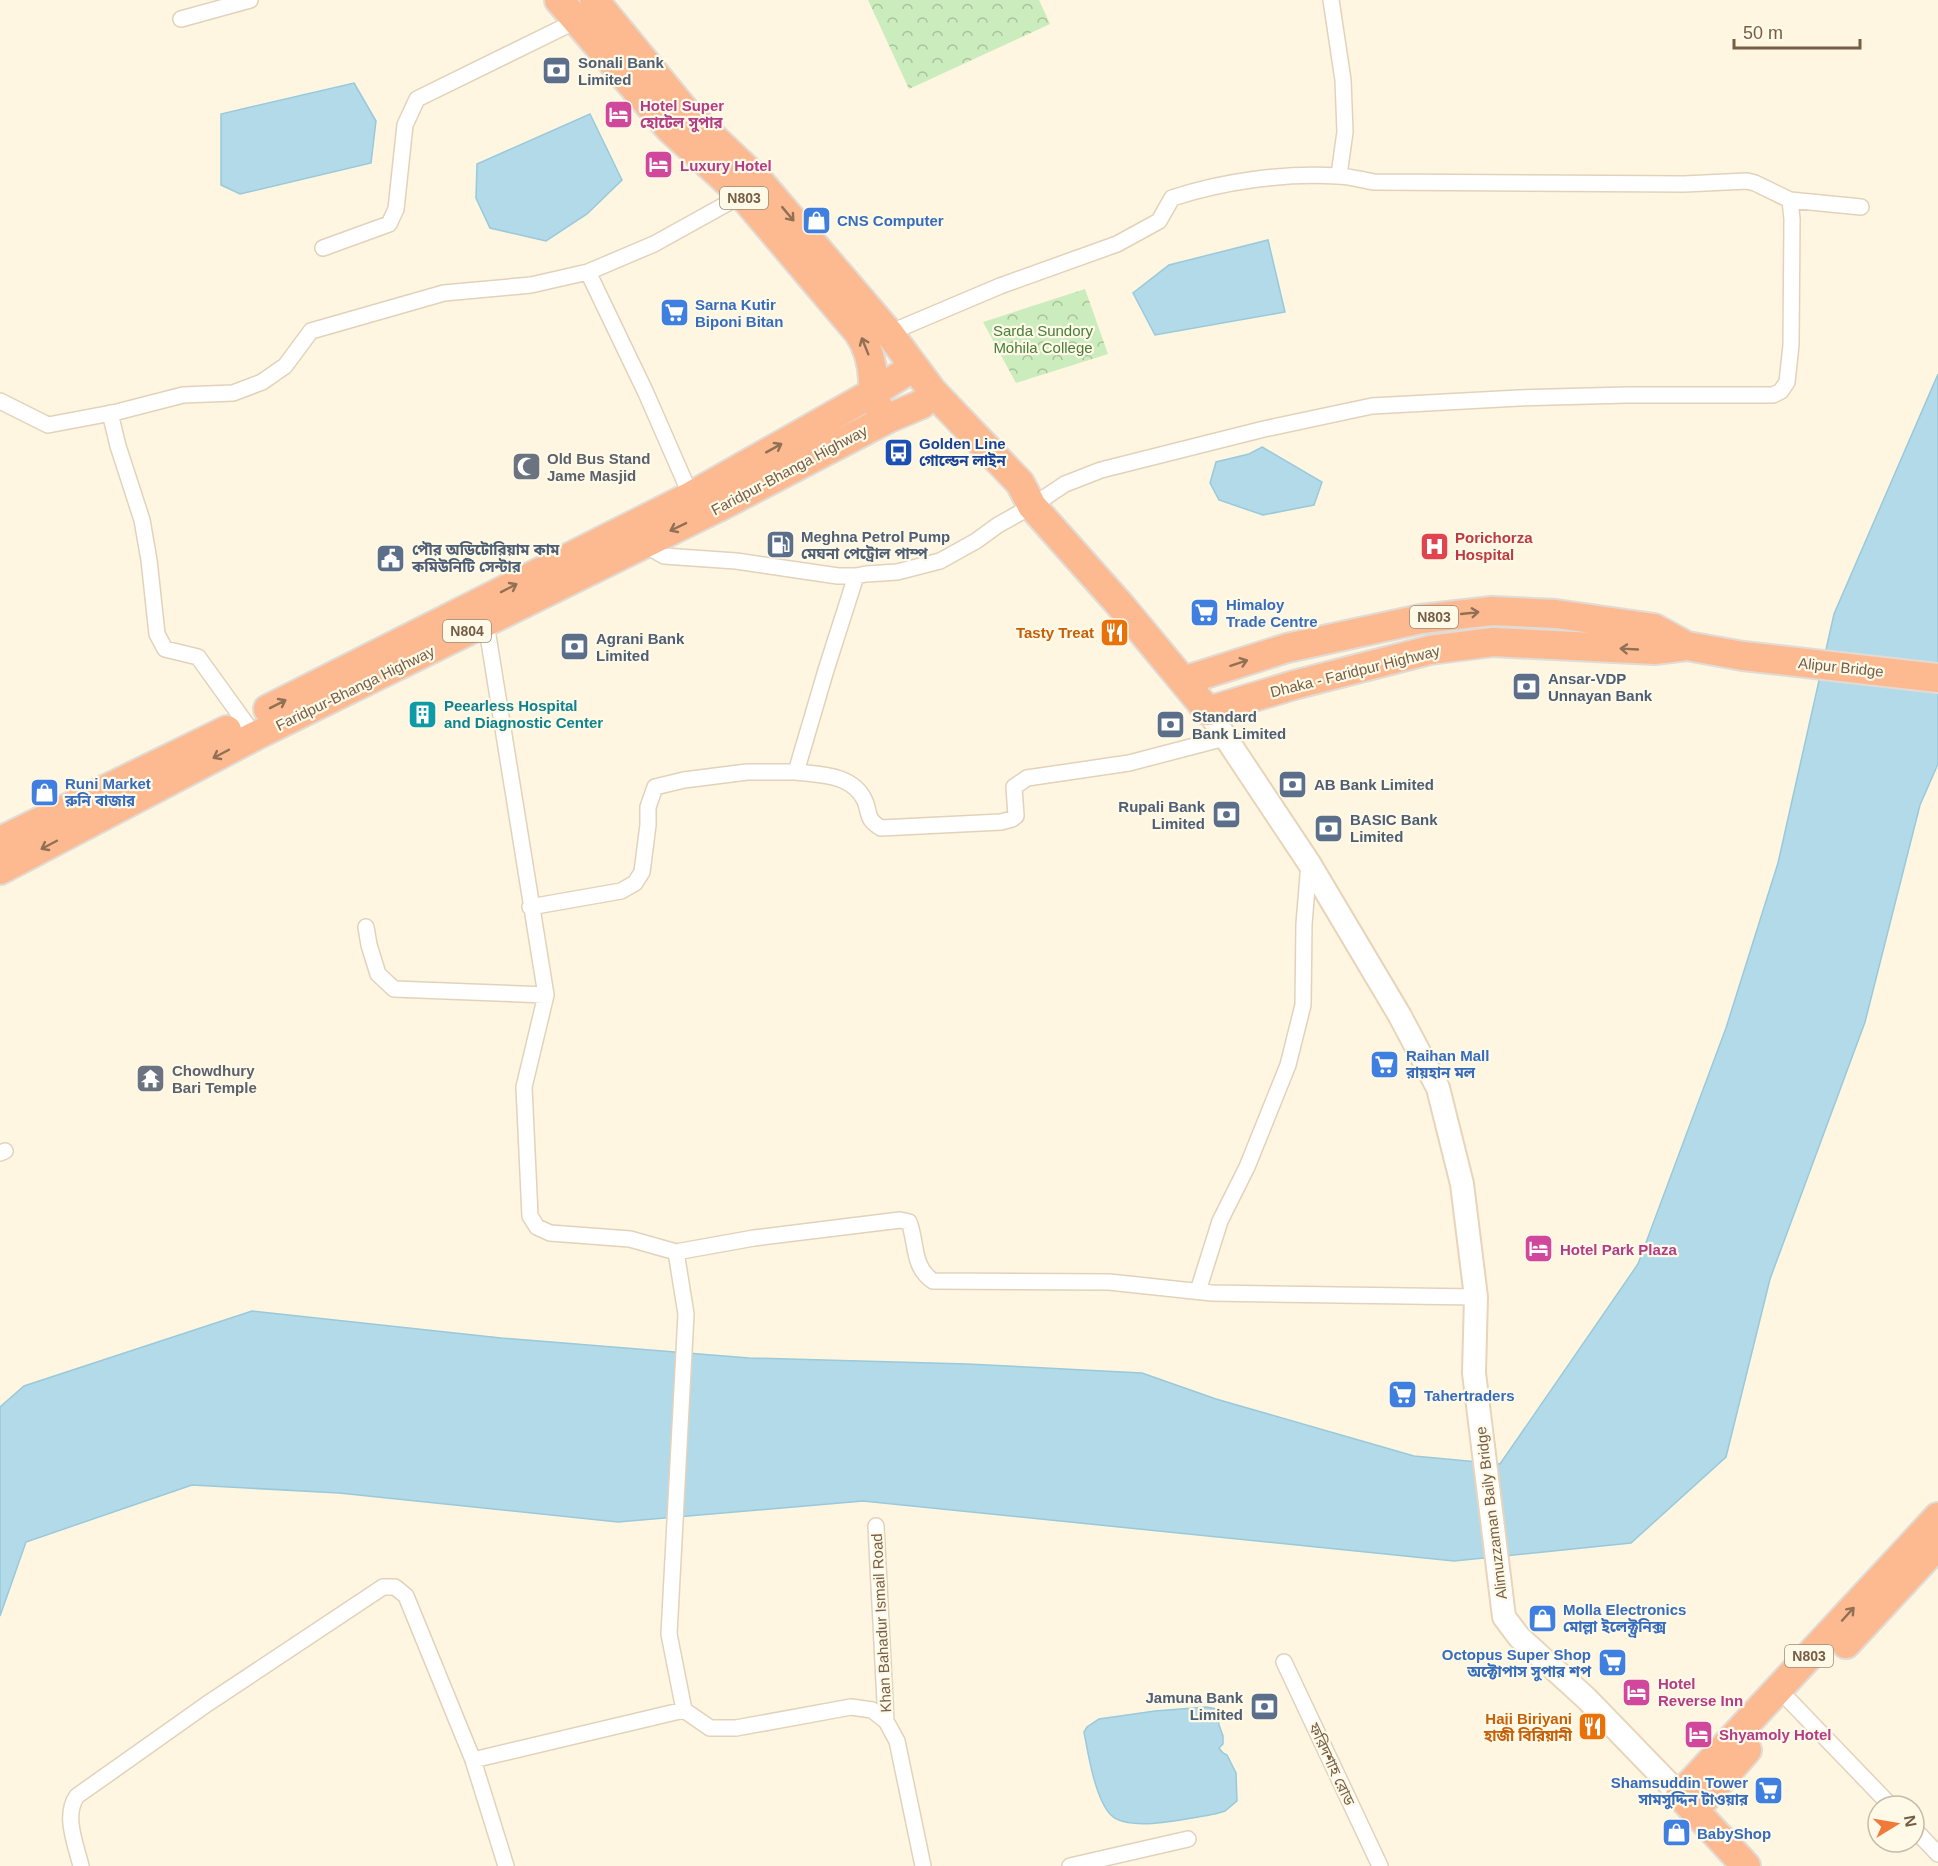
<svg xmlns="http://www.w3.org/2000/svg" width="1938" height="1866" font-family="Arial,'Noto Sans Bengali',sans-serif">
	<defs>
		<pattern id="park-crowns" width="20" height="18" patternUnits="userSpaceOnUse" patternTransform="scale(1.5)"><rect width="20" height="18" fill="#cbecbd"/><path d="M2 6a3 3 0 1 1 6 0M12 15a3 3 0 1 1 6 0" fill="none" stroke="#a9c29b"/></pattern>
	</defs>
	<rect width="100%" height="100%" fill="#fef6e0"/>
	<path fill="url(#park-crowns)" d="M868,0h171l11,24 -141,65z
		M1085,289l23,65 -92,29 -33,-61z"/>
	<path fill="#b3dae8" stroke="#99c9db" stroke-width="1.5" d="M354,83l22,38 -5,42 -131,31 -19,-9v-71z
		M590,114l32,66 -35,34 -41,27 -56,-13 -14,-30 1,-34z
		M1268,240l17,72 -130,23 -22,-42 36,-28z
		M1938,374v390l-18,41 -55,217 -95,257 -44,178 -95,86 -177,18 -591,-60 -245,21 -279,-29 -147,-8 -166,57 -26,74v-209l24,-21 228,-75 249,27 248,20 218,6 175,9 74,26 198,57 86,8 138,-200 88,-236 52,-165 56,-249z
		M1262,447l60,35 -8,23 -51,10 -44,-15 -9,-17 6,-21 33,-8z
		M1206,1707l11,2 2,16 4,11v8l-4,4 4,5 4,2 9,18 1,28 -12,10 -10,3c-24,4 -86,19 -104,1 -16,-16 -23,-62 -27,-83l3,-5 12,-8 56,-8z"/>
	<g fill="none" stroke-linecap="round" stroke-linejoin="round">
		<defs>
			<path id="street" d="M1331,0l12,80 2,52 -6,43
				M181,19l69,-19
				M1790,200l71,7
				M323,248l66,-24 7,-15 9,-84 12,-26 159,-78
				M588,272l58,121 45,103
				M0,401l48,24 69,-13 66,-17 50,-2 29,-11 23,-16 26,-35 133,-38 87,-8 57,-13 66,-28 92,-51
				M110,413l8,33 24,74 7,40 8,74 8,15 33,8 57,79
				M643,544l21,12 72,5 102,15h18
				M485,617l61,378 -22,92 6,129 7,11 13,6 80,6 46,13 10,62 -17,320 15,76
				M796,772c25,3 57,2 69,29 5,13 1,18 16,27l120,-6 11,-3 4,-3 -2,-29 13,-9 102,-15 96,-25
				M530,907l91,-16 14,-8 7,-11 6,-47v-18l7,-20 29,-7 63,-8h49l30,-102 30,-94 10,-2 31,-2 43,-11 36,-20 22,-16 34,-19 33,-22 36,-14 163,-41 108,-23 147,-8 108,-3h146l8,-4 6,-9 4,-37 1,-126 -2,-19 -35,-17 -8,-2 -63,3 -310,-2c-12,-2 -25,-6 -37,-6 -54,-3 -113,5 -165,22l-13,23 -42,23 -117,42 -111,47
				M366,927l3,18 9,29 16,15 152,6
				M0,1153l5,-2
				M676,1252l78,-14 146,-18 9,2c8,21 3,45 24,59l176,1 103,11 264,4
				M1198,1291l22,-70 27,-54 41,-102 15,-60 1,-81 5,-61
				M876,1526l10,195
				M1284,1662l96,204
				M1790,1701l101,105
				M473,1760l211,-50 26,18h26l115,-21 21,3 14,11 11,20 26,125
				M1914,1829l24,25
				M81,1866c-5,-21 -18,-51 -4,-70l130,-92 176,-117h12l11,9 67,164 33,106
				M1070,1866l118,-27"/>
			<path id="secondary" d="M1208,711l101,152 91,153 38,72 24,96 14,113 -2,76 30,244 15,20 68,62 93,96"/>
			<path id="highway" d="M559,0l110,128 74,68 115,136c9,13 14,30 15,47 0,13 -3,15 5,27
				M594,0l92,112 73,69 130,152 44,59 87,91 12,23 89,100 87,105 86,-26 136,-35 63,-8 161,8 33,-4
				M1183,681l104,-33 134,-29 71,-8 64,3 98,14 33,18 56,10 195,22
				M268,709l423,-213 180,-102 43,-27
				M0,841l227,-111
				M0,870l255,-134 462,-228 172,-90 33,-14 11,-12
				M1846,1644l89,-96
				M1694,1811l53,-61
				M1746,1866l-66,-71 258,-278"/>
		</defs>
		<use href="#street" stroke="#e2d2bb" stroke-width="18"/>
		<use href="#secondary" stroke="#e8d4b9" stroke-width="26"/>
		<use href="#highway" stroke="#e1dbd6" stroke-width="32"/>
		<use href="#street" stroke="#fff" stroke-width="15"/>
		<use href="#secondary" stroke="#fff" stroke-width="22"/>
		<use href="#highway" stroke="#fdba91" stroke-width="28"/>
	</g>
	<defs><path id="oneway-shaft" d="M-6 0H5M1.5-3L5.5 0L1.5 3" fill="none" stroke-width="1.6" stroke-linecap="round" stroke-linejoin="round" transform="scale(1.5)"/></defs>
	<g stroke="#917054">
		<use href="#oneway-shaft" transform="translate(788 214) rotate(50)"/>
		<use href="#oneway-shaft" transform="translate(865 346) rotate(-112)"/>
		<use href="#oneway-shaft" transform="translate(774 448) rotate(-29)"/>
		<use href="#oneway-shaft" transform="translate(678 527) rotate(154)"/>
		<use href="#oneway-shaft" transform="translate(509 588) rotate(-27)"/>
		<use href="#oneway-shaft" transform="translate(1470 613) rotate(-6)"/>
		<use href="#oneway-shaft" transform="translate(1629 649) rotate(-177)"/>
		<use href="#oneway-shaft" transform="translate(1239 663) rotate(-18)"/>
		<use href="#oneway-shaft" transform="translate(278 704) rotate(-27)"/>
		<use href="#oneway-shaft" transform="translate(221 754) rotate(152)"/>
		<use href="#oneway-shaft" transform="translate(49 845) rotate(152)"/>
		<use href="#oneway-shaft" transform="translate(1848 1614) rotate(-48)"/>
	</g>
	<defs>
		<symbol id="bank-square" viewBox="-11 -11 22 22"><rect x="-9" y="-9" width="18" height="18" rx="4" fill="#5c6f8a" stroke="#fff9e7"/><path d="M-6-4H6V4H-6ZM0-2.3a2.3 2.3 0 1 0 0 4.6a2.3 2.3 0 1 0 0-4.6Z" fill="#fff"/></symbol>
		<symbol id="hotel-square" viewBox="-11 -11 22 22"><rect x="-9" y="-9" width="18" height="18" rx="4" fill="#d1479c" stroke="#fff9e7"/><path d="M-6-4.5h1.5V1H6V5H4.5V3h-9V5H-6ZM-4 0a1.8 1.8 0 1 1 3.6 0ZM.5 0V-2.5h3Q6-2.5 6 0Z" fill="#fff"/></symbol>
		<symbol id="shop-square" viewBox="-11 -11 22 22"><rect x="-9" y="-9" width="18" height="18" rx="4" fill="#3f7fe0" stroke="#fff9e7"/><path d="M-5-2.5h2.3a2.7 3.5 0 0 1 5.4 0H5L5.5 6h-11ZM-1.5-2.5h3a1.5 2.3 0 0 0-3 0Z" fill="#fff"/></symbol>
		<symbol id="supermarket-square" viewBox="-11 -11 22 22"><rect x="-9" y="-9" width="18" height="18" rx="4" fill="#3f7fe0" stroke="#fff9e7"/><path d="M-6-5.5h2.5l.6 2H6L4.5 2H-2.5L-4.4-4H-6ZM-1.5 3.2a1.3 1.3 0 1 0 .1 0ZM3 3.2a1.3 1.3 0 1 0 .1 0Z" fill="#fff"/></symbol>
		<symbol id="bus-square" viewBox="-11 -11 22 22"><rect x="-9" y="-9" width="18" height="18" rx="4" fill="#1a4fb4" stroke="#fff9e7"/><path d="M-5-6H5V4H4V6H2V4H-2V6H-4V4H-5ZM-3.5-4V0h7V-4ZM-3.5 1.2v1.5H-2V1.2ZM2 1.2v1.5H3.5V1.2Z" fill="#fff"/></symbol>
		<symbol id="mosque-square" viewBox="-11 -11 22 22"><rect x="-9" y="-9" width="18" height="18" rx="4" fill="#6b7280" stroke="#fff9e7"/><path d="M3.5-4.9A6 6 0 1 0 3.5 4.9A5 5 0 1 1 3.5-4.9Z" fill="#fff"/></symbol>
		<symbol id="fuel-square" viewBox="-11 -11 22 22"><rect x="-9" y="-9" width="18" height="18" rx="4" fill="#5c6f8a" stroke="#fff9e7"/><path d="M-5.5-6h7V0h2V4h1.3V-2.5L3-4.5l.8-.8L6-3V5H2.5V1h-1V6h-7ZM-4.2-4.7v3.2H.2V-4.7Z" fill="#fff"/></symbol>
		<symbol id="hospital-square" viewBox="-11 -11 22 22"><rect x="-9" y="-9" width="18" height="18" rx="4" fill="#e0444e" stroke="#fff9e7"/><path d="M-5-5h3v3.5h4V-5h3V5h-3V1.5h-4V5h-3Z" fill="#fff"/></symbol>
		<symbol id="civic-square" viewBox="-11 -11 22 22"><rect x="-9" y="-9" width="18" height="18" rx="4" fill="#5c6f8a" stroke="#fff9e7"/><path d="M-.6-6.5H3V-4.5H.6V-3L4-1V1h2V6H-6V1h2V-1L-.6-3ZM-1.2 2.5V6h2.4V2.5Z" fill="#fff"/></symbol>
		<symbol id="restaurant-square" viewBox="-11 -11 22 22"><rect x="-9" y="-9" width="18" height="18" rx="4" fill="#e8710a" stroke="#fff9e7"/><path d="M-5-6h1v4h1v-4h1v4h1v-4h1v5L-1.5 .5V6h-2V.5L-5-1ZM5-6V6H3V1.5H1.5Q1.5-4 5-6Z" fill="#fff"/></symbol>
		<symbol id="building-square" viewBox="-11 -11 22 22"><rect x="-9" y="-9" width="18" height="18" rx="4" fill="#0f9aa8" stroke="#fff9e7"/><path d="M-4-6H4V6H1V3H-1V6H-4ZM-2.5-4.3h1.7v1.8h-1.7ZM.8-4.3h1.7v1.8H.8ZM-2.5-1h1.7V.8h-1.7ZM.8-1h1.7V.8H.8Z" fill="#fff"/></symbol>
		<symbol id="temple-square" viewBox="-11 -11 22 22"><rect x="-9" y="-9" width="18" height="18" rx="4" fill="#6b7280" stroke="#fff9e7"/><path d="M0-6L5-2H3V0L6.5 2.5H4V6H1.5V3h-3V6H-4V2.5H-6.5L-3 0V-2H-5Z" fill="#fff"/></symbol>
	</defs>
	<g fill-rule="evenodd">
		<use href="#bank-square" x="540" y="54" width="33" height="33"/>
		<use href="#hotel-square" x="602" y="98" width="33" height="33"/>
		<use href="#hotel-square" x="642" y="148" width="33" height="33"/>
		<use href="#shop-square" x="800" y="204" width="33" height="33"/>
		<use href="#supermarket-square" x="658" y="296" width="33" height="33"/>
		<use href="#bus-square" x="882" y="436" width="33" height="33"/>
		<use href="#mosque-square" x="510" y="450" width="33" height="33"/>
		<use href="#fuel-square" x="764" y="528" width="33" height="33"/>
		<use href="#hospital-square" x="1418" y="530" width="33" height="33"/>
		<use href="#civic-square" x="374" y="542" width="33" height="33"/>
		<use href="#supermarket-square" x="1188" y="596" width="33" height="33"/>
		<use href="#restaurant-square" x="1098" y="616" width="33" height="33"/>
		<use href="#bank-square" x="558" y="630" width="33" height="33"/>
		<use href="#bank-square" x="1510" y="670" width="33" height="33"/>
		<use href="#building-square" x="406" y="698" width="33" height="33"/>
		<use href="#bank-square" x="1154" y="708" width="33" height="33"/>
		<use href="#bank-square" x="1276" y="768" width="33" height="33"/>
		<use href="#shop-square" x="28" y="776" width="33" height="33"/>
		<use href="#bank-square" x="1210" y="798" width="33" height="33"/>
		<use href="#bank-square" x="1312" y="812" width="33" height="33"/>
		<use href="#supermarket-square" x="1368" y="1048" width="33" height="33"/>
		<use href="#temple-square" x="134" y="1062" width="33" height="33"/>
		<use href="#hotel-square" x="1522" y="1232" width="33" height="33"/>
		<use href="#supermarket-square" x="1386" y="1378" width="33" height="33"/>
		<use href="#shop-square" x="1526" y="1602" width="33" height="33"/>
		<use href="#supermarket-square" x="1596" y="1646" width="33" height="33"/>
		<use href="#hotel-square" x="1620" y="1676" width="33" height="33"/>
		<use href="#bank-square" x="1248" y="1690" width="33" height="33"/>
		<use href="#restaurant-square" x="1576" y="1710" width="33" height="33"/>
		<use href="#hotel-square" x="1682" y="1718" width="33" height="33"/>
		<use href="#supermarket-square" x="1752" y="1774" width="33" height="33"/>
		<use href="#shop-square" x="1660" y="1816" width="33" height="33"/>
	</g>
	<g text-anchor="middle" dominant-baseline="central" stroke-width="4.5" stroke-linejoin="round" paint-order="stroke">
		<g fill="#fff9e7" stroke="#9f8c76" stroke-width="1.5">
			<rect x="720" y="187" width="48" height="22" rx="4.5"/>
			<rect x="1410" y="606" width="48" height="22" rx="4.5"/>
			<rect x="443" y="620" width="48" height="22" rx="4.5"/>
			<rect x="1785" y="1645" width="48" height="22" rx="4.5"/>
		</g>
		<g font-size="14" font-weight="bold" fill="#765d45">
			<text x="744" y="198">N803</text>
			<text x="1434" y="617">N803</text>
			<text x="467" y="631">N804</text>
			<text x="1809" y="1656">N803</text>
		</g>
		<g font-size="15" font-weight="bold" fill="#4e5e75" stroke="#fff9e7" text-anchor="start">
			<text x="578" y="62">Sonali Bank<tspan x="578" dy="17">Limited</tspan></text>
			<text x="801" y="536">Meghna Petrol Pump<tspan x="801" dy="17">মেঘনা পেট্রোল পাম্প</tspan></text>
			<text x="412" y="549">পৌর অডিটোরিয়াম কাম<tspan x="412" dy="17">কমিউনিটি সেন্টার</tspan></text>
			<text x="596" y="638">Agrani Bank<tspan x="596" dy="17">Limited</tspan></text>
			<text x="1548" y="678">Ansar-VDP<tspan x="1548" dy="17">Unnayan Bank</tspan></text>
			<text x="1192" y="716">Standard<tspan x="1192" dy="17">Bank Limited</tspan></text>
			<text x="1314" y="784">AB Bank Limited</text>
			<text x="1205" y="806" text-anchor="end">Rupali Bank<tspan x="1205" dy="17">Limited</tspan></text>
			<text x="1350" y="819">BASIC Bank<tspan x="1350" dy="17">Limited</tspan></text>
			<text x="1243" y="1697" text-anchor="end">Jamuna Bank<tspan x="1243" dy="17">Limited</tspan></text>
		</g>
		<g font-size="15" font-weight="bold" fill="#b23c85" stroke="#fff9e7" text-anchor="start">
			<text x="640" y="105">Hotel Super<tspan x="640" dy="17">হোটেল সুপার</tspan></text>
			<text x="680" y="165">Luxury Hotel</text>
			<text x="1560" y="1249">Hotel Park Plaza</text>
			<text x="1658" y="1683">Hotel<tspan x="1658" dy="17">Reverse Inn</tspan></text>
			<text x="1719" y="1734">Shyamoly Hotel</text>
		</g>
		<g font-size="15" font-weight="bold" fill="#366cbe" stroke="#fff9e7" text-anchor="start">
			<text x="837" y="220">CNS Computer</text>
			<text x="695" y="304">Sarna Kutir<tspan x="695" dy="17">Biponi Bitan</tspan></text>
			<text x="1226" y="604">Himaloy<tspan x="1226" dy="17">Trade Centre</tspan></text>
			<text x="65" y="783">Runi Market<tspan x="65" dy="17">রুনি বাজার</tspan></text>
			<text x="1406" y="1055">Raihan Mall<tspan x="1406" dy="17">রায়হান মল</tspan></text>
			<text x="1424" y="1395">Tahertraders</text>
			<text x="1563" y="1609">Molla Electronics<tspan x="1563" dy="17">মোল্লা ইলেক্ট্রনিক্স</tspan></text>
			<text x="1591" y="1654" text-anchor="end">Octopus Super Shop<tspan x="1591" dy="17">অক্টোপাস সুপার শপ</tspan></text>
			<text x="1748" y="1782" text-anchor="end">Shamsuddin Tower<tspan x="1748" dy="17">সামসুদ্দিন টাওয়ার</tspan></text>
			<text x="1697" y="1833">BabyShop</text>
		</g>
		<g font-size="15" fill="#487d3c" stroke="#fff9e7">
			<text x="1043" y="330">Sarda Sundory<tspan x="1043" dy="17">Mohila College</tspan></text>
		</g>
		<g font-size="15" font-weight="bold" fill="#164399" stroke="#fff9e7" text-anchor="start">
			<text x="919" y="443">Golden Line<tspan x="919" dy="17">গোল্ডেন লাইন</tspan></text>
		</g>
		<g font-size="15" font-weight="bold" fill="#5b616d" stroke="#fff9e7" text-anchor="start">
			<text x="547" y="458">Old Bus Stand<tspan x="547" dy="17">Jame Masjid</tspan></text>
			<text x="172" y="1070">Chowdhury<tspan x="172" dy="17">Bari Temple</tspan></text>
		</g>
		<g font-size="15" fill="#765d45" stroke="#fff9e7">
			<text transform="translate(789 470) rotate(-28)">Faridpur-Bhanga Highway</text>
			<text transform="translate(1841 667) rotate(6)">Alipur Bridge</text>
			<text transform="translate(1355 671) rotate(-14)">Dhaka - Faridpur Highway</text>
			<text transform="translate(355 688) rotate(-26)">Faridpur-Bhanga Highway</text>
			<text transform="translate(1491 1513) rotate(-97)">Alimuzzaman Baily Bridge</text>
			<text transform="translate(881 1623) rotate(-93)">Khan Bahadur Ismail Road</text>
			<text transform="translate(1332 1764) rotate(65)">ফরিদশাহ রোড</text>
		</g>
		<g font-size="15" font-weight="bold" fill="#be3a42" stroke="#fff9e7" text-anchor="start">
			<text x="1455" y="537">Porichorza<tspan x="1455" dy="17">Hospital</tspan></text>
		</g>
		<g font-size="15" font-weight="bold" fill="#c56008" stroke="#fff9e7" text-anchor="end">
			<text x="1094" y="632">Tasty Treat</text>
			<text x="1572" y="1718">Haji Biriyani<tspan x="1572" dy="17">হাজী বিরিয়ানী</tspan></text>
		</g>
		<g font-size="15" font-weight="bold" fill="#0d838f" stroke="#fff9e7" text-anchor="start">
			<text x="444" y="705">Peearless Hospital<tspan x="444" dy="17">and Diagnostic Center</tspan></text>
		</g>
	</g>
	<g transform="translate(1896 1824) rotate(79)"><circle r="28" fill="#fff9e7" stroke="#c8bba6" stroke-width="1.5"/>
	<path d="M0-4.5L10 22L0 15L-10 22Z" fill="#f17a3b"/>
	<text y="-9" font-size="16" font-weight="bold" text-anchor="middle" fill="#765d45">N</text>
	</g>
	<path d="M1734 39v9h126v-9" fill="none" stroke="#765d45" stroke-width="3"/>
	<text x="1743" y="39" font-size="18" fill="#765d45" stroke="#fff9e7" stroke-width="4.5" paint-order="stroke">50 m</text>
</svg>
